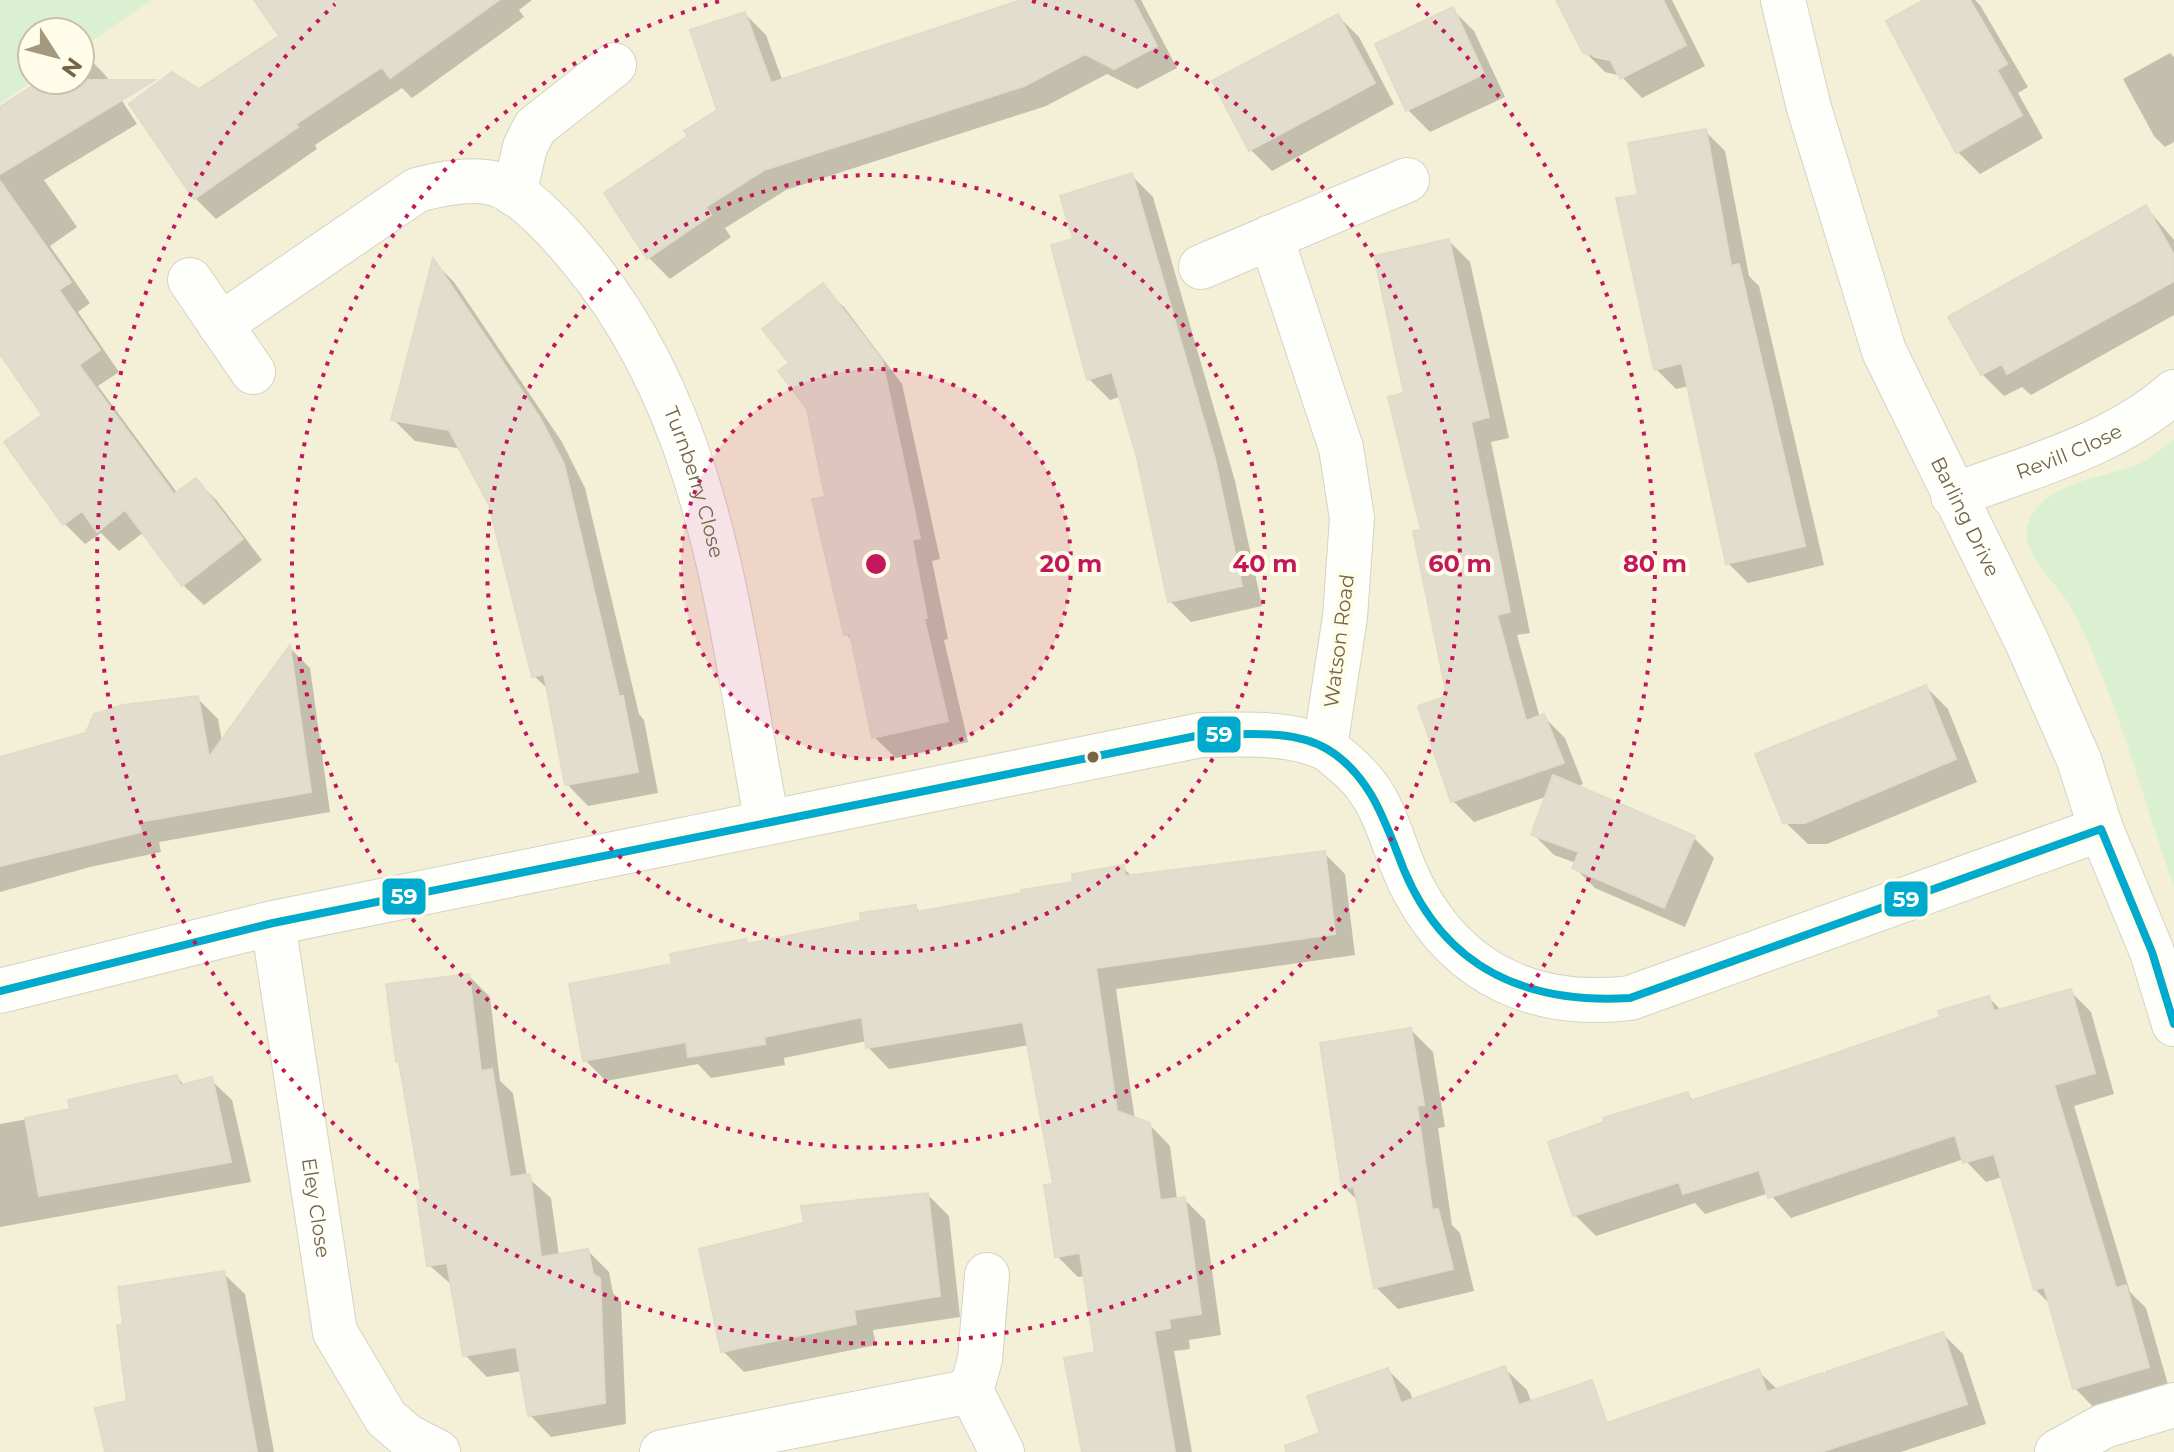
<svg xmlns="http://www.w3.org/2000/svg" width="2174" height="1452" font-family="Montserrat,sans-serif">
	<rect width="100%" height="100%" fill="#f8f6e7"/>
	<path fill="#f4efd7" d="M152,0h2022v1452h-2174v-1348l35,-24h45v-31z"/>
	<path fill="#dbf0d1" d="M0,0h152l-72,49v-17h-48v48h3l-35,24z
		M2174,439v448c-33,-93 -57,-191 -102,-278 -14,-27 -61,-60 -40,-94 22,-35 72,-37 107,-51 13,-6 24,-17 35,-25z"/>
	<path fill="#0003" fill-rule="evenodd" d="M292,0h240l-13,10 5,7 -112,81 -10,-10 -87,57 2,4 -101,70 -21,-21 4,-106 82,-55z
		M1034,0h107l36,68 -40,21 -30,-15 -61,32 -260,84 -61,38 6,9 -61,42 -21,-21 41,-121 30,-26 25,-97 21,21 17,47z
		M1559,0h113l33,66 -63,32 -21,-22 -16,-4 -21,-21zM1593,53l27,7 -1,3 -26,-6z
		M1928,0h47l5,5 48,82 -10,6 25,45 -63,36 -22,-22z
		M1452,9l22,22 31,66 -75,35 -22,-22 -30,-65z
		M1338,16l21,21 35,67 -122,67 -21,-21z
		M2170,53l4,4v85l-9,5 -11,-11 -31,-57z
		M86,55l20,21 31,48 -93,56 33,47 -27,19 40,57 -12,9 41,60 -21,14 80,108 18,-14 21,21 45,59 -58,45 -21,-20 -39,-53 -25,19 -18,-18 -16,11 -20,-20 -58,-81 37,-28 -44,-64v-232l46,-39h34v-21z
		M1705,131l20,20 24,125 10,10 65,279 -76,18 -20,-20 -39,-177 -13,3 -20,-20 -16,-173z
		M1132,176l21,21 82,284 27,125 -71,16 -21,-21 -31,-144 -17,-61 -12,4 -21,-21 -13,-139z
		M2146,207l28,33v75l-143,80 -9,-8 -18,9 -22,-22z
		M1449,241l21,21 39,176 -18,4 39,191 -13,2 23,83 4,-1 21,21 18,46 -7,3 118,51 20,20 -29,69 -90,-39 -21,-21 2,-4 -22,-8 -20,-20 14,-39 -74,26 -21,-21 -4,-104 -43,-303z
		M434,262l20,20 108,160 23,46 54,226 5,6 14,73 -70,13 -21,-22 -18,-94 -15,-14 -43,-172 -29,-55 -47,-8 -22,-22z
		M822,286l22,21 58,77 38,175 -8,2 16,78 -4,1 24,102 -72,16 -22,-21 -21,-96 -7,-7 -19,-136 -18,-90 -17,-45z
		M290,648l20,20 20,144 -171,30 2,10 -71,15 -90,25v-133l87,-25 8,-18 81,-18h21l21,21 4,23z
		M1926,687l22,22 29,73 -150,62h-19l-23,-22z
		M1324,853l21,21 10,81 -239,34 19,131 14,4 21,22 7,53h7l21,21 16,115 -32,5 1,9 -16,2 18,101h-108l13,-98 -11,-78 -8,1 -21,-21 -2,-71 -26,-140 -140,24 -21,-22 -1,-6 -83,17 1,7 -74,13 -13,-14 -92,17 -21,-21 89,-94 71,-24 4,3 114,-23 52,-15 6,6 154,-29 48,-16 10,9z
		M469,976l21,21 10,84 13,12 14,84 24,21 8,58 29,-5 21,21 4,21 8,9 5,122 -75,13 -21,-22 -8,-44 -35,6 -22,-22 -12,-69 -24,-21 -5,-74 -22,-125 -5,-5z
		M2070,991l21,21 23,82 -40,12 56,186 16,16 23,80 -74,21 -20,-21 -24,-83 -16,-16 -33,-112 -16,5 -22,-23 -173,59 -22,-25 -64,21 -10,-11 -99,33 -21,-21 112,-121 8,8 247,-84 47,-20 13,13z
		M1411,1030l22,22 12,75 -7,1 14,97 8,8 14,58 -76,18 -22,-22 -17,-85 -15,-15z
		M177,1077l8,9 26,-6 21,20 19,82 -251,45v-103l72,-13z
		M928,1195l21,21 11,101 -87,13 3,15 -132,27 -21,-21 83,-127z
		M223,1273l22,21 29,158h-162l-18,-42 35,-7z
		M1943,1334l20,20 23,70 -85,28h-327l185,-80 19,18 53,-11z
		M1504,1368l23,22 22,62h-219l58,-82 22,22 3,9z"/>
	<path fill="#e2ddcc" stroke="#e1dbc9" stroke-width="2" d="M254,0h245l-109,78 -8,-11 -86,57 2,3 -104,72 -65,-95 43,-32 27,17 80,-53z
		M1021,0h112l24,46 -43,23 -29,-15 -61,32 -260,84 -58,37 5,8 -64,44 -43,-66 84,-57 -4,-5 33,-21 -27,-80 55,-18 26,71z
		M1556,0h107l23,45 -66,34 -10,-20 -27,-6z
		M1924,0h46l37,64 -10,6 25,45 -66,38 -70,-132z
		M1453,7l31,67 -78,37 -31,-67z
		M1338,14l37,69 -126,68 -37,-70z
		M42,80h113l-155,94v-67z
		M1706,129l25,137 8,-2 66,282 -79,18 -44,-201 -28,7 -38,-172 22,-3 -10,-52z
		M1132,173l83,286 27,127 -74,16 -31,-144 -25,-86 -25,8 -36,-135 22,-6 -13,-43z
		M0,181l71,101 -12,8 41,60 -21,15 95,129 22,-16 47,61 -61,47 -57,-76 -28,22 -15,-21 -19,14 -59,-83 38,-27 -42,-61z
		M2146,205l28,50v26l-167,93 -5,-10 -21,11 -33,-58z
		M1449,239l40,178 -18,5 39,190 -13,3 29,106 18,-7 20,49 -113,39 -33,-96 29,-10 -34,-165 8,-1 -33,-133 16,-4 -30,-137z
		M433,258l107,160 24,46 55,232h4l15,76 -73,13 -21,-111 -12,3 -43,-172 -40,-75 -58,-10z
		M823,283l59,77 38,178 -8,2 15,78h-3l24,103 -76,17 -22,-104 -6,1 -32,-136 13,-2 -18,-88 -29,-38 11,-8 -27,-34z
		M290,645l21,147 -172,30 2,10 -141,34v-109l86,-24 8,-19 29,-9 75,-9 11,61z
		M1926,685l30,74 -151,64h-22l-28,-69z
		M1553,775l142,61 -31,72 -92,-40 7,-16 -48,-17z
		M1325,851l10,83 -239,34 21,143 33,12 10,77 25,-3 16,117 -32,5 1,9 -16,3 21,121h-93l-18,-94 31,-6 -15,-99 -25,4 -11,-72 9,-1 -30,-162 -157,26 -4,-31 -98,20 1,7 -77,13 -2,-15 -103,19 -14,-77 103,-20 -2,-10 76,-15 1,5 114,-23 -1,-8 56,-8v7l106,-19 -1,-3 52,-8 -1,-8 52,-9 1,11z
		M469,974l12,97 11,-2 18,108 20,-3 11,83 47,-8 5,25 7,4 5,125 -77,13 -12,-69 -53,9 -16,-93 -20,3 -11,-76h5l-22,-128h-3l-10,-78z
		M2071,989l24,84 -41,12 62,203 10,-3 23,82 -76,22 -29,-102 -10,3 -40,-136 -31,9 -8,-28 -187,63 -9,-28 -76,24 -4,-12 -106,34 -25,-74 56,-20 -1,-4 85,-26 2,9 123,-40 127,-44 -2,-6 51,-15 5,15z
		M1411,1028l13,77 -7,1 15,104 6,-1 15,60 -79,19 -20,-101 -12,1 -22,-145z
		M177,1075l3,10 32,-8 19,85 -192,34 -14,-78 45,-9 -2,-9z
		M928,1193l12,103 -86,14 2,14 -135,28 -22,-103 105,-26 -3,-17z
		M224,1271l33,181h-152l-10,-44 32,-7 -10,-75 6,-2 -5,-37z
		M1943,1332l24,72 -146,48h-535l-1,-6 35,-13 -13,-37 81,-28 13,35 104,-37 14,39 73,-25 15,43 152,-54 8,23 55,-19 5,3 -1,-4z"/>
	<g fill="none" stroke-linecap="round" stroke-linejoin="round">
		<defs>
			<g id="street">
				<path id="s1" d="M1783,0l26,108 75,243 143,291 52,118 22,69 51,123 22,72"/>
				<path d="M514,194l11,-47 10,-20 79,-62"/>
				<path d="M1271,237l70,211 11,70 -7,99 -20,130"/>
				<path d="M1201,267l206,-87"/>
				<path d="M190,280l63,92"/>
				<path id="s2" d="M220,325l197,-135c23,-6 61,-14 84,-4 25,10 59,47 76,68 136,159 152,370 190,568"/>
				<path id="s3" d="M1953,496c75,-29 160,-50 221,-104"/>
				<path id="s4" d="M273,923l62,409 51,86 21,18 31,16"/>
				<path d="M0,991l273,-68 928,-188c39,0 84,-4 122,12 7,3 13,9 19,14 48,38 46,82 73,131 46,85 123,117 215,106l471,-169"/>
				<path d="M987,1275l-7,84 -9,32 31,61"/>
				<path d="M662,1452l309,-61"/>
				<path d="M2057,1452l47,-26 70,-21"/>
			</g>
		</defs>
		<use href="#street" stroke="#d6d2c5" stroke-width="46"/>
		<use href="#street" stroke="#fefefb" stroke-width="44"/>
		<defs>
			<path id="bus-1" d="M0,991l273,-68 928,-188c39,0 91,-7 126,14 45,27 59,76 77,121 42,100 123,134 226,128l471,-169 51,123 22,72"/>
		</defs>
		<use href="#bus-1" stroke="#fffde9" stroke-width="14"/>
		<use href="#bus-1" stroke="#00a9ce" stroke-width="8"/>
	</g>
	<circle cx="876" cy="564" r="195" fill="#c2185b" fill-opacity=".12"/>
	<g fill="none" stroke="#c2185b" stroke-width="4" stroke-dasharray="4 8">
		<circle cx="876" cy="564" r="195"/>
		<circle cx="876" cy="564" r="389"/>
		<path d="M1032 1A584 584 0 1 1 720 1"/>
		<path d="M1417 4A779 779 0 1 1 335 4"/>
	</g>
	<circle fill="#766647" stroke="#fffde9" stroke-width="3" cx="1093" cy="757" r="7"/>
	<g text-anchor="middle" dominant-baseline="central" stroke-width="8" stroke-linejoin="round" paint-order="stroke">
		<g font-size="20" fill="#766647" stroke="#fffde9">
			<text stroke="none"><textPath href="#s3" startOffset="124">Revill Close</textPath></text>
			<text stroke="none"><textPath href="#s2" startOffset="686">Turnberry Close</textPath></text>
			<text stroke="none"><textPath href="#s1" startOffset="550">Barling Drive</textPath></text>
			<text transform="translate(1339 641) rotate(-83)">Watson Road</text>
			<text stroke="none"><textPath href="#s4" startOffset="288">Eley Close</textPath></text>
		</g>
	</g>
	<circle cx="876" cy="564" r="12" fill="#c2185b" stroke="#fffde9" stroke-width="4"/>
	<g font-size="24" text-anchor="middle" font-weight="bold" fill="#c2185b" stroke="#fffde9" stroke-width="8" stroke-linejoin="round" paint-order="stroke">
		<text x="1071" y="572">20 m</text>
		<text x="1265" y="572">40 m</text>
		<text x="1460" y="572">60 m</text>
		<text x="1655" y="572">80 m</text>
	</g>
	<g stroke="#fffde9" stroke-width="3">
		<rect x="1196" y="715" width="46" height="39" rx="8" fill="#00a9ce"/>
		<rect x="381" y="877" width="46" height="39" rx="8" fill="#00a9ce"/>
		<rect x="1883" y="880" width="46" height="38" rx="8" fill="#00a9ce"/>
	</g>
	<g font-size="22" text-anchor="middle" font-weight="bold" fill="#fff">
		<text x="1219" y="742">59</text>
		<text x="404" y="904">59</text>
		<text x="1906" y="907">59</text>
	</g>
	<g transform="translate(56 56) rotate(126)"><circle r="38" fill="#fffde9" stroke="#c8c1a8" stroke-width="2"/>
	<path d="M0-6L14 30L0 20L-14 30Z" fill="#a4987f"/>
	<text y="-12" font-size="22" font-weight="bold" text-anchor="middle" fill="#766647">N</text>
	</g>
</svg>
